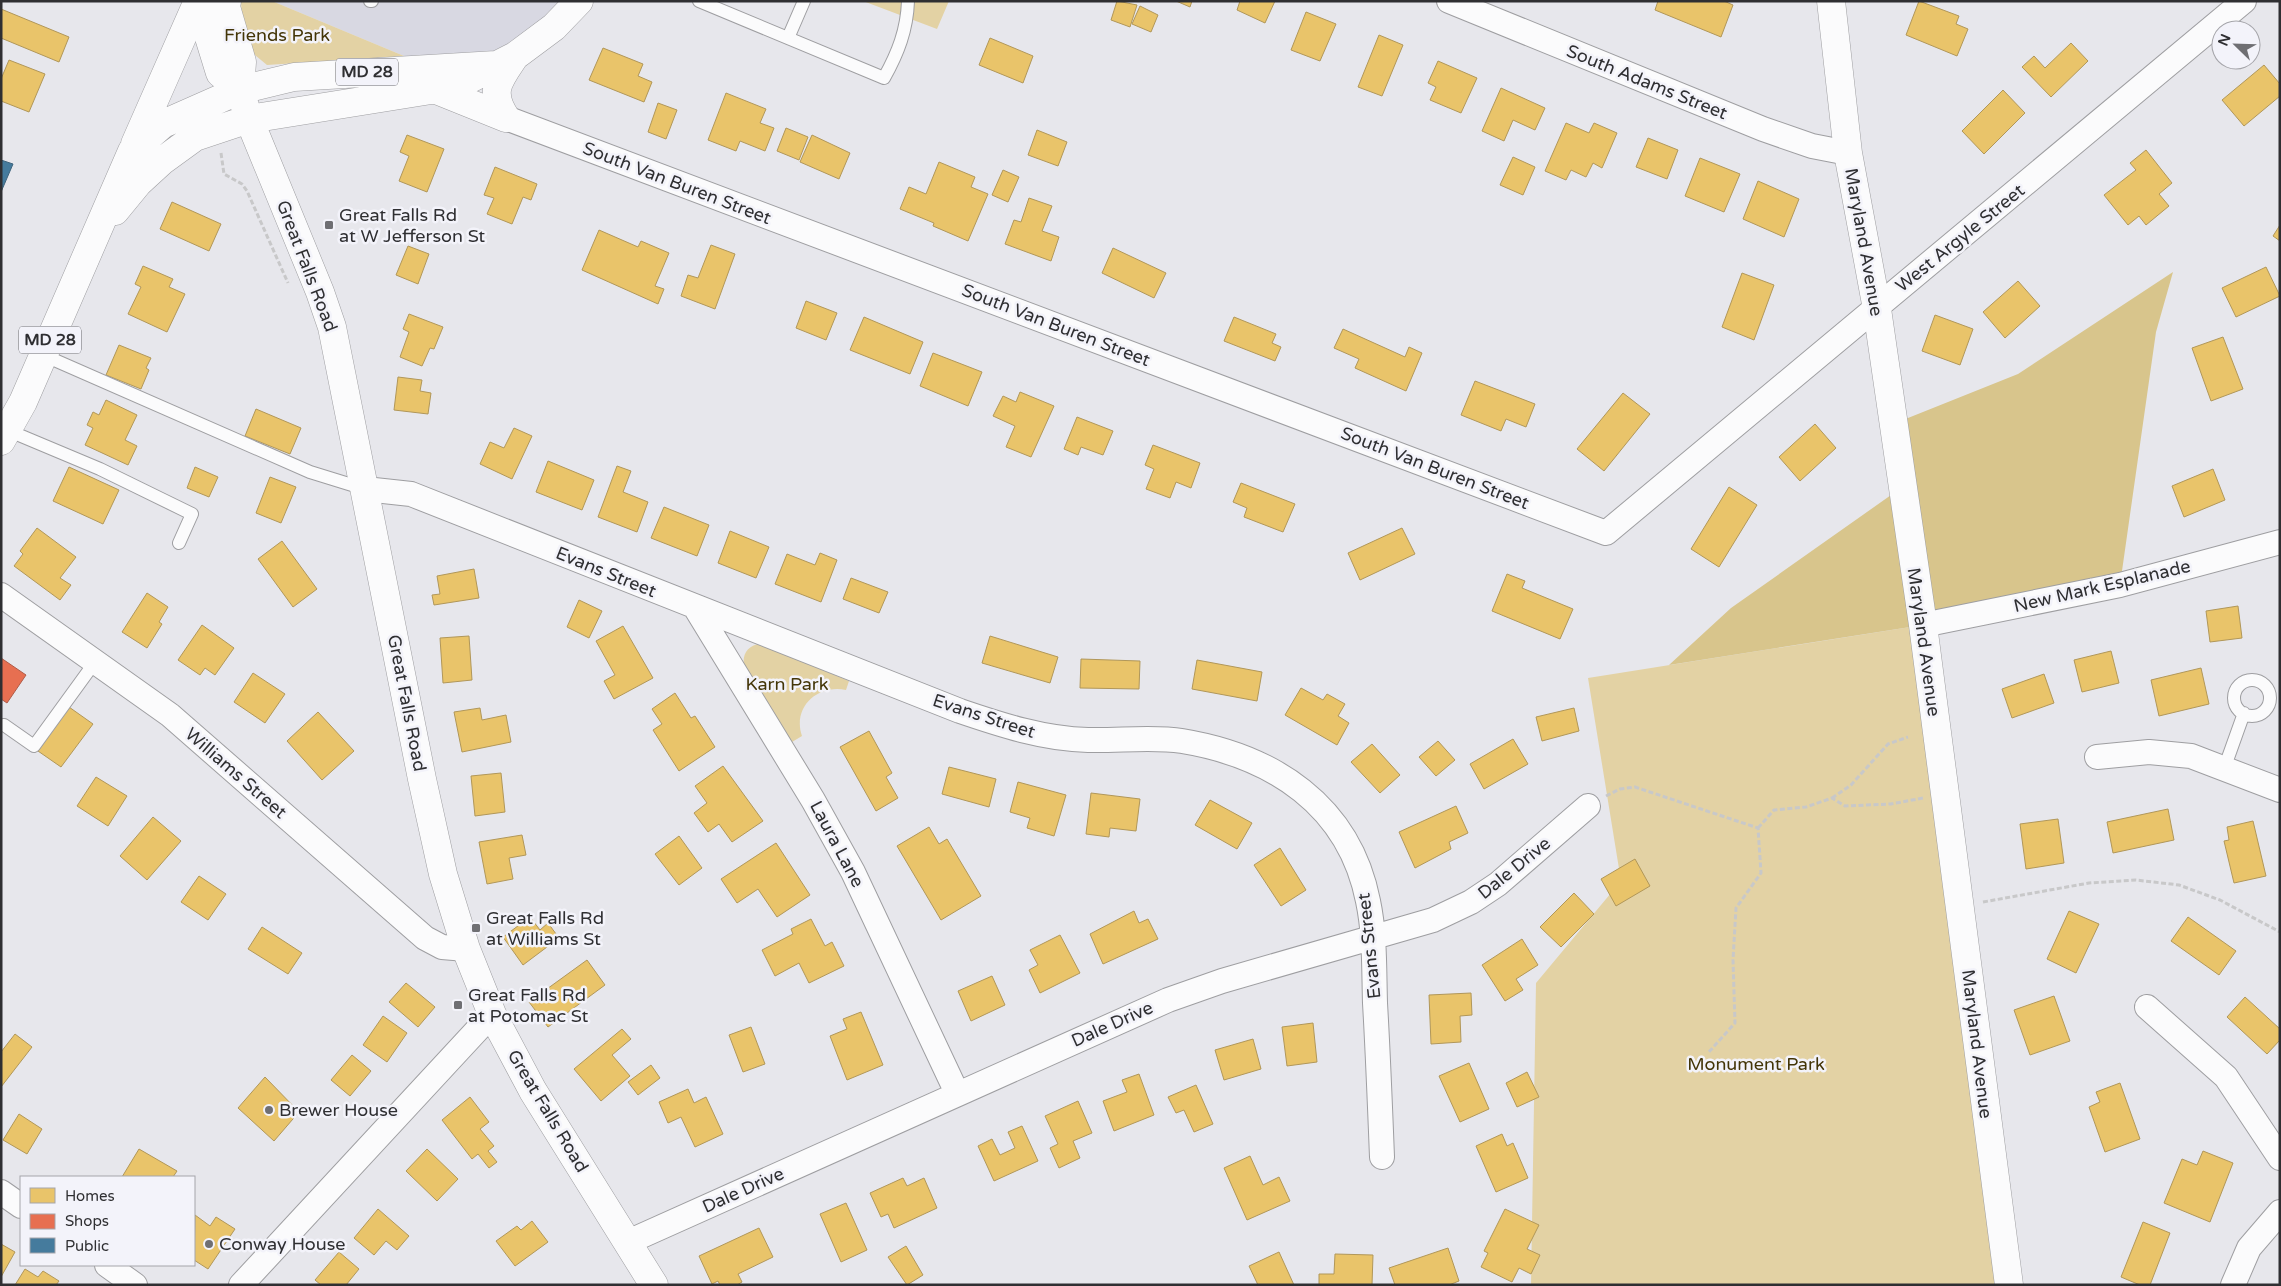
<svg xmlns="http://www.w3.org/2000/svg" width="2281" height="1286" font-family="'Varela Round',sans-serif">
	<rect width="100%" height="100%" fill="#e7e7ec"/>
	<path fill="#d8d8e2" d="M272,1h307l-64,55 -92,12 -19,-12z"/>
	<path fill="#e3d2a4" d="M241,1h31l132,55 -137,9 -18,-15 -7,-28z
		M863,1h86l-12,28z
		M1923,625l86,660h-478l5,-302 85,-102 -33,-203z
		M760,644l89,37 -3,9c-28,-6 -54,17 -44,46l-10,6 -48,-76c-2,-12 4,-21 16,-22z"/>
	<path fill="#d8c58c" d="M2173,272l-17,60 -36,253 -197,40 -254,40 62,-57 170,-120 -8,-64 125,-50z"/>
	<path fill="#e9c46a" stroke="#b19759" d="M1117,1l20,4 -7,22 -19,-7z
		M1176,1h16l-2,6z
		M1240,1h35l-10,22 -28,-13z
		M1658,1h66l9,4 -12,32 -66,-27z
		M1919,1l40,15 -3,8 12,5 -11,27 -51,-21z
		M1140,6l18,9 -7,17 -19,-8z
		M1,9l68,28 -10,25 -58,-24z
		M1306,12l30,12 -16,37 -29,-11z
		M1379,35l24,10 -21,51 -24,-9z
		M990,38l43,18 -10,27 -44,-18z
		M2071,43l17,18 -37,36 -29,-30 12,-11 11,12z
		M603,48l40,16 -5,12 14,6 -8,20 -55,-22z
		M9,60l36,14 -16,38 -28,-11v-22z
		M1438,61l39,17 -16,35 -31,-13 6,-13 -8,-4z
		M2264,65l16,19v12l-36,30 -22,-26z
		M1501,88l44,20 -10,22 -22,-10 -9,21 -22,-10z
		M2003,90l22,23 -41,41 -22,-23z
		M726,93l40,16 -6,14 14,5 -9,23 -25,-10 -4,10 -28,-11z
		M658,103l19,7 -11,29 -18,-7z
		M1566,123l23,10 5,-10 23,10 -15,35 -9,-5 -7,14 -15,-7 -5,10 -21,-9z
		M786,128l22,9 -9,23 -22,-9z
		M1037,130l30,12 -9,24 -30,-11z
		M407,135l37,14 -17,43 -28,-11 10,-25 -9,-4z
		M812,135l38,18 -11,26 -39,-17z
		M1648,138l30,12 -11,29 -31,-12z
		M2146,150l26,33 -13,11 10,12 -23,19 -7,-9 -11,9 -24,-30 32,-25 -6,-7z
		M1513,157l22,10 -12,28 -23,-10z
		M1700,158l40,16 -16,38 -39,-16z
		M939,162l36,15 -4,10 17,7 -20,47 -35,-15 1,-3 -34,-14 9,-22 17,7z
		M495,167l42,17 -6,16 -8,-3 -11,27 -25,-10 7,-16 -10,-3z
		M1003,170l16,7 -11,25 -16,-7z
		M1758,181l41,18 -15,38 -41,-18z
		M1029,198l23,8 -10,25 17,6 -8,24 -46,-17 9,-24 7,2z
		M172,202l49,22 -12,27 -49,-22z
		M2280,225v16l-7,-5z
		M599,230l39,17 3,-6 28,12 -14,33 9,3 -6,15 -76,-34z
		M711,245l24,9 -20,55 -34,-13 7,-21 10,3z
		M408,246l21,8 -11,30 -22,-9z
		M1113,248l53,25 -12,25 -52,-25z
		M143,266l30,13 -4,8 16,7 -18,38 -39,-18 13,-27 -6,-3z
		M2266,267l14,29 -44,21 -14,-29z
		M1742,273l32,12 -20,55 -32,-13z
		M2018,281l22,25 -35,32 -22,-26z
		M806,301l31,12 -11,27 -30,-12z
		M409,314l34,13 -9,22 -4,-1 -8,18 -22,-9 9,-25 -6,-3z
		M1935,315l38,14 -13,36 -38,-14z
		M864,317l59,25 -13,32 -60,-24z
		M1234,317l42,17 -4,9 9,4 -6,14 -51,-20z
		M1343,329l62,28 4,-10 13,6 -16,38 -51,-23 4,-9 -25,-11z
		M2223,337l20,52 -32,12 -19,-53z
		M119,345l32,13 -5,10 3,2 -8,19 -35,-14z
		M933,353l49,19 -14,34 -48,-20z
		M398,377l24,3 -2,11 11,2 -3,21 -34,-4z
		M1475,381l60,23 -9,23 -20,-8 -5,12 -40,-16z
		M1020,392l34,14 -23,51 -25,-10 9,-21 -22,-10 10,-20 13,6z
		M1623,393l27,21 -46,57 -27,-22z
		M106,400l31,15 -12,25 12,6 -9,19 -43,-20 8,-17 -6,-3 6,-13 6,3z
		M256,409l45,19 -11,26 -45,-18z
		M1077,417l36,14 -10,24 -22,-8 -3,8 -14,-6z
		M1815,424l21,24 -36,33 -21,-24z
		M514,428l18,8 -20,43 -32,-15 10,-22 14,6z
		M1153,445l47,18 -9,25 -15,-6 -6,16 -24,-9 8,-20 -9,-4z
		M548,461l46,19 -12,30 -46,-18z
		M617,466l14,5 -8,21 25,10 -11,30 -39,-15z
		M69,467l50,23 -16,34 -50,-23z
		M195,467l23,10 -9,20 -22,-9z
		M2213,469l12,31 -41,17 -12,-31z
		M270,477l26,10 -15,36 -25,-10z
		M1241,483l54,21 -12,28 -39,-15 3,-9 -14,-6z
		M1729,487l28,18 -38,62 -28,-18z
		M664,507l45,18 -12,31 -46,-18z
		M37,528l39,29 -16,21 11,7 -11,15 -46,-34 9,-12 -3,-3z
		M1402,528l13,26 -55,26 -12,-27z
		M730,531l39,16 -13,31 -38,-15z
		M282,541l35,48 -24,18 -35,-48z
		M820,553l17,7 -16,42 -46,-18 12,-30 28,11z
		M474,569l5,29 -45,7 -2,-10 8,-1 -3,-18z
		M1507,574l18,7 -3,7 51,21 -13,30 -68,-28z
		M851,578l37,14 -9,21 -36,-14z
		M147,593l21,14 -9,15 3,2 -15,24 -25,-16z
		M579,600l23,11 -13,27 -22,-11z
		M2238,606l4,32 -32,4 -4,-31z
		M202,625l32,23 -19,27 -10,-7 -5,7 -22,-15z
		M623,626l30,52 -39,21 -10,-18 11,-6 -19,-34z
		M469,636l3,44 -29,3 -3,-45z
		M990,636l68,21 -8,26 -68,-20z
		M2111,651l8,32 -37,9 -8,-32z
		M1081,659l59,2 -1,28 -59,-1z
		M1197,660l65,12 -5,29 -65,-12z
		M2201,668l8,36 -50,12 -8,-36z
		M253,673l32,21 -20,29 -31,-21z
		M2044,674l10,29 -42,15 -10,-29z
		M1301,688l22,12 4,-6 18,10 -7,12 11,7 -12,22 -52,-30z
		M675,693l16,25 4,-2 20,31 -36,24 -26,-41 9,-6 -10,-15z
		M69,707l24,17 -32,43 -23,-16z
		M480,708l2,12 24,-5 5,27 -49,10 -8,-40z
		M1574,708l5,23 -37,10 -6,-24z
		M318,712l36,39 -32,29 -35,-39z
		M869,731l23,42 -6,4 12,21 -22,13 -36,-64z
		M1513,739l15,25 -44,25 -14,-25z
		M1438,741l17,19 -19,16 -17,-19z
		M1372,744l28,31 -20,18 -29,-31z
		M723,766l40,55 -31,21 -13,-18 -11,8 -14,-19 13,-10 -12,-17z
		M949,767l47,12 -7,28 -47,-13z
		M501,773l4,39 -30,4 -4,-40z
		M96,777l31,19 -19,30 -31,-20z
		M1018,782l48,13 -12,41 -27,-8 3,-10 -20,-6z
		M1091,793l49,6 -4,32 -26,-3 -1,9 -23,-3z
		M1210,800l42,23 -15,26 -42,-24z
		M1456,806l12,27 -19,9 2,7 -36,19 -16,-36z
		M2168,809l6,31 -61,13 -6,-31z
		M153,817l28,24 -34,39 -27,-24z
		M2058,819l6,44 -38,6 -6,-45z
		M2253,821l13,55 -32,7 -10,-42 5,-1 -2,-13z
		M929,827l10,17 8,-5 34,57 -40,24 -44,-74z
		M522,835l4,20 -17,3 4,21 -26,5 -8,-42z
		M679,836l23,32 -23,17 -24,-31z
		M776,843l34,52 -33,22 -19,-28 -21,14 -16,-24z
		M1280,848l26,42 -25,16 -27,-41z
		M1635,859l15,27 -34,20 -15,-27z
		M199,876l27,18 -18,26 -27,-18z
		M1574,893l20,21 -33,33 -21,-20z
		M1134,911l5,12 9,-4 10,20 -55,25 -13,-30z
		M2069,911l30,13 -23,49 -29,-14z
		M530,917l10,13 8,-7 11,15 -36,27 -20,-28z
		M2188,917l48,34 -17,24 -48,-34z
		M811,919l14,27 7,-4 12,24 -35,17 -10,-20 -24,13 -13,-26 31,-16 -2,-5z
		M262,927l40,26 -14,21 -40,-25z
		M1060,935l20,38 -40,20 -11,-23 9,-5 -8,-15z
		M1522,939l16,26 -22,14 7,11 -18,11 -23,-36z
		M587,960l18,25 -57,42 -19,-25z
		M992,976l13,29 -34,16 -13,-30z
		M406,983l29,24 -17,20 -29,-25z
		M1471,993l1,22 -12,1 1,26 -30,2 -2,-49z
		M2054,996l16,45 -40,14 -16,-45z
		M2245,997l35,32v11l-13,14 -40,-37z
		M861,1012l22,53 -36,15 -17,-44 17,-7 -4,-10z
		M383,1016l24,17 -20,29 -24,-17z
		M1313,1023l4,39 -30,4 -5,-39z
		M751,1027l14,37 -22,8 -14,-37z
		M622,1029l9,10 -19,16 18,21 -29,25 -27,-32z
		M15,1034l17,13 -31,40v-35z
		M1253,1039l8,30 -37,11 -9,-30z
		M352,1055l19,16 -21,25 -19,-16z
		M1469,1063l20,46 -29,13 -21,-46z
		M651,1065l9,13 -22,17 -10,-13z
		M1527,1072l12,25 -22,10 -11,-24z
		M1139,1074l15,41 -40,16 -11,-30 24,-9 -5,-12z
		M265,1077l34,35 -25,29 -36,-33z
		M2120,1083l20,56 -35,13 -16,-45 11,-5 -4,-10z
		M1196,1085l17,39 -19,8 -10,-22 -8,3 -8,-16z
		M688,1089l6,14 12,-6 17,37 -28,13 -14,-30 -13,6 -9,-21z
		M470,1097l19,25 -9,7 14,17 -6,5 9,11 -8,6 -11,-14 -6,5 -30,-39z
		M1078,1101l14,32 -19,8 7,17 -21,10 -9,-20 8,-4 -13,-28z
		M19,1114l23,15 -15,25 -24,-14z
		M1022,1126l16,35 -44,20 -16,-35 14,-7 8,16 15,-7 -7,-16z
		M1502,1134l5,12 6,-3 15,35 -32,14 -20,-46z
		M139,1149l38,22 -4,6h-51z
		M427,1149l31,30 -21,22 -31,-30z
		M2203,1151l30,12 -23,59 -46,-19 18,-44 15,6z
		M1250,1156l13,29 16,-8 11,24 -43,19 -23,-52z
		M903,1178l4,8 17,-8 13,30 -43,20 -6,-14 -7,3 -11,-24z
		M846,1203l21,47 -26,12 -21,-48z
		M378,1209l31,27 -12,14 -11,-9 -12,14 -20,-17z
		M1505,1209l34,16 -12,24 13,6 -9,19 -12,-6 -7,14 -31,-15 7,-14 -4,-2z
		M195,1215l15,11 6,-9 19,12 -27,40 -14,-9z
		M532,1221l16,21 -33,24 -19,-25 21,-15 4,4z
		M2143,1222l27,11 -20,52h-10l-19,-8z
		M759,1228l14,29 -35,17 4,8 -5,3h-17l-2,-4 -6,3 -13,-28z
		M1,1244l14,8 -14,25z
		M906,1246l17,29 -16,10 -19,-28z
		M1448,1248l11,33 -10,4h-54l-6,-17z
		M339,1252l20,17 -13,16h-25l-6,-5z
		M1279,1252l15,33h-36l-9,-19z
		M1335,1254l38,1 -1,30h-53v-11h15z
		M25,1269l13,8 5,-6 16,10 -3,4h-41z"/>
	<path fill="#e76f51" stroke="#b05c48" d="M1,658l25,17 -19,28 -6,-4z"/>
	<path fill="#457b9d" stroke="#3e647d" d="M1,160l12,4 -12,28z"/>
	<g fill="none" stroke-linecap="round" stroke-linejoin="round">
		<defs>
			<path id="lane" d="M370,1h2
				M699,1l185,77c14,-25 23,-48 24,-77
				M788,38l16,-37
				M43,355l267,117 55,17
				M7,430l93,39 92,45 -13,29
				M2234 698a18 18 0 1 1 36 0a18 18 0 1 1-36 0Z
				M4,725l30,21 61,-84
				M2224,769l20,-56"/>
			<path id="street" d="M1449,1l314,128 49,17 36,7
				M506,118l1100,415 638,-532
				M365,489l46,5 549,217c41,14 84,28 128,29 30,1 64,-4 94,1 91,15 167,64 186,160 7,33 6,68 7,102 3,51 5,103 7,154
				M1,595l169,120 255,223 17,9 24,2
				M695,607l118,193 40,72 104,221
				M1923,625l197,-40 160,-43
				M2097,757l52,-5 42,4 89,34
				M2147,1007l79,70 54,81
				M1,1192l20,14
				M628,1242l540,-242 54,-19 211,-61 38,-18 27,-18 90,-78
				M107,1265l28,20
				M241,1285l251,-271
				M2233,1285l16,-37 31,-36"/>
			<path id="secondary" d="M205,1l3,33 12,39 20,17
				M227,1l-1,6 16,55 -2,28
				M1831,1l17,152 29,156 46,316 86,660"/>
			<path id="primary" d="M434,89l72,29
				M240,90l9,29 71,173 12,35 90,452 21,95 23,75 26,65 41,77 121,194
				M506,118c-18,-27 -7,-38 9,-62
				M135,144l63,-143
				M115,211l23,-28 24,-22 33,-24 54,-18 207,-33 59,-30 39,-29 25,-26
				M1,441l22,-39 109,-251 31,-27 77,-34 54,-13 202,-12"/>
		</defs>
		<use href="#lane" stroke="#9e9ea1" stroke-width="14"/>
		<use href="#street" stroke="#9e9ea1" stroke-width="26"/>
		<use href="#secondary" stroke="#9e9ea1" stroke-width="29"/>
		<use href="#primary" stroke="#9e9ea1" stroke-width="29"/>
		<path stroke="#c8c8c9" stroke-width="3" stroke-dasharray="5 2.5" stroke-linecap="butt" d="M221,153l3,21 18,10 5,7 41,92
			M1606,796l14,-7 15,-2 123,41 3,45 -25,35 -3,52 2,63 -27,30
			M1832,798l19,-13 37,-41 20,-7
			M1758,828l16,-18 32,-3 26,-9 13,8 46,-2 32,-6
			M1983,902l106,-19 47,-3 43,5 41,15 60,32"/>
		<use href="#lane" stroke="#fbfbfc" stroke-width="12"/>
		<use href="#street" stroke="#fbfbfc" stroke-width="24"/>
		<use href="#secondary" stroke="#fbfbfc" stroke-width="28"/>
		<use href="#primary" stroke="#fbfbfc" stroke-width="28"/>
	</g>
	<g fill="#6f6f73" stroke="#f3f3fa" stroke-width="2">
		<rect x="324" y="220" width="10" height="10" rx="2.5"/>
		<rect x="471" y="923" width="10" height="10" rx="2.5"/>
		<rect x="453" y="1000" width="10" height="10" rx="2.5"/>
		<circle cx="269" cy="1110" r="5"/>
		<circle cx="209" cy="1244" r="5"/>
	</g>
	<g text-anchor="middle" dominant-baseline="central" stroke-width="5" stroke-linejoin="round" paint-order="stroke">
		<g fill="#f3f3fa" stroke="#6a6a6e" stroke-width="1">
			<rect x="336" y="58.5" width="62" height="27" rx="4"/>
			<rect x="19" y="326.5" width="62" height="27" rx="4"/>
		</g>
		<g font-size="16" font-weight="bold" fill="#2f2f32">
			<text x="367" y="72">MD 28</text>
			<text x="50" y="340">MD 28</text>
		</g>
		<g font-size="18" fill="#433507" stroke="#f3f3fa">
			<text x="277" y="35">Friends Park</text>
			<text x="787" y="684">Karn Park</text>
			<text x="1756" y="1064">Monument Park</text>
		</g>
		<g font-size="18" fill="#2f2f32" stroke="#f3f3fa">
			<text transform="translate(1647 82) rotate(22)">South Adams Street</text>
			<text transform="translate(677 183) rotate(21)">South Van Buren Street</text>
			<text transform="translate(1960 238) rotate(-39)">West Argyle Street</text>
			<text transform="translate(1864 242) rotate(80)">Maryland Avenue</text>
			<text transform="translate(307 266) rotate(69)">Great Falls Road</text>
			<text transform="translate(1056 325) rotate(21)">South Van Buren Street</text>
			<text transform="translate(1435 468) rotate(21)">South Van Buren Street</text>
			<text transform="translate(606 572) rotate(22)">Evans Street</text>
			<text transform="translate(2102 586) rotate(-13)">New Mark Esplanade</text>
			<text transform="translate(1924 642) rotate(82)">Maryland Avenue</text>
			<text transform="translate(407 703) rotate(79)">Great Falls Road</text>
			<text transform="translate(984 716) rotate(18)">Evans Street</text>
			<text transform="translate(236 773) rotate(41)">Williams Street</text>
			<text transform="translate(837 844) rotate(62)">Laura Lane</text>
			<text transform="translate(1514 868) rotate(-39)">Dale Drive</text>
			<text transform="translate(1369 946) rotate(-96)">Evans Street</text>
			<text transform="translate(1112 1024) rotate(-24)">Dale Drive</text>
			<text transform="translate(1977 1044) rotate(83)">Maryland Avenue</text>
			<text transform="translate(548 1111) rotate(59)">Great Falls Road</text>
			<text transform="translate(743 1190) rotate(-24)">Dale Drive</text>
		</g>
		<g font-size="18" fill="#2f2f32" stroke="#f3f3fa" text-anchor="start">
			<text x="339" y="215">Great Falls Rd<tspan x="339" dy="21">at W Jefferson St</tspan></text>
			<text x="486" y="918">Great Falls Rd<tspan x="486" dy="21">at Williams St</tspan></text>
			<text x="468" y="995">Great Falls Rd<tspan x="468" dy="21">at Potomac St</tspan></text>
			<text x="279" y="1110">Brewer House</text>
			<text x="219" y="1244">Conway House</text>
		</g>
	</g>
	<rect width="2281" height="1286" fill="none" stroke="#2f2f32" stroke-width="5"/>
	<rect x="20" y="1176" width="175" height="90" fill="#f3f3fa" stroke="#a5a5aa"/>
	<rect x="30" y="1188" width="25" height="15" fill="#e9c46a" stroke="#a5a5aa"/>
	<text x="65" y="1201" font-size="15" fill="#2f2f32">Homes</text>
	<rect x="30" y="1214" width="25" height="15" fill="#e76f51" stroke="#a5a5aa"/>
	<text x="65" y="1226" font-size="15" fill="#2f2f32">Shops</text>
	<rect x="30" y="1238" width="25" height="15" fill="#457b9d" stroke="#a5a5aa"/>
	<text x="65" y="1251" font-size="15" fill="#2f2f32">Public</text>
	<g transform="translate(2236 45) rotate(293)"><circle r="24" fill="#f3f3fa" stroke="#a5a5aa"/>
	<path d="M0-4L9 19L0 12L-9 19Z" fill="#6f6f73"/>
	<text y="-8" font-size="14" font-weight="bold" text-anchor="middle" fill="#2f2f32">N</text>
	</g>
</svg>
